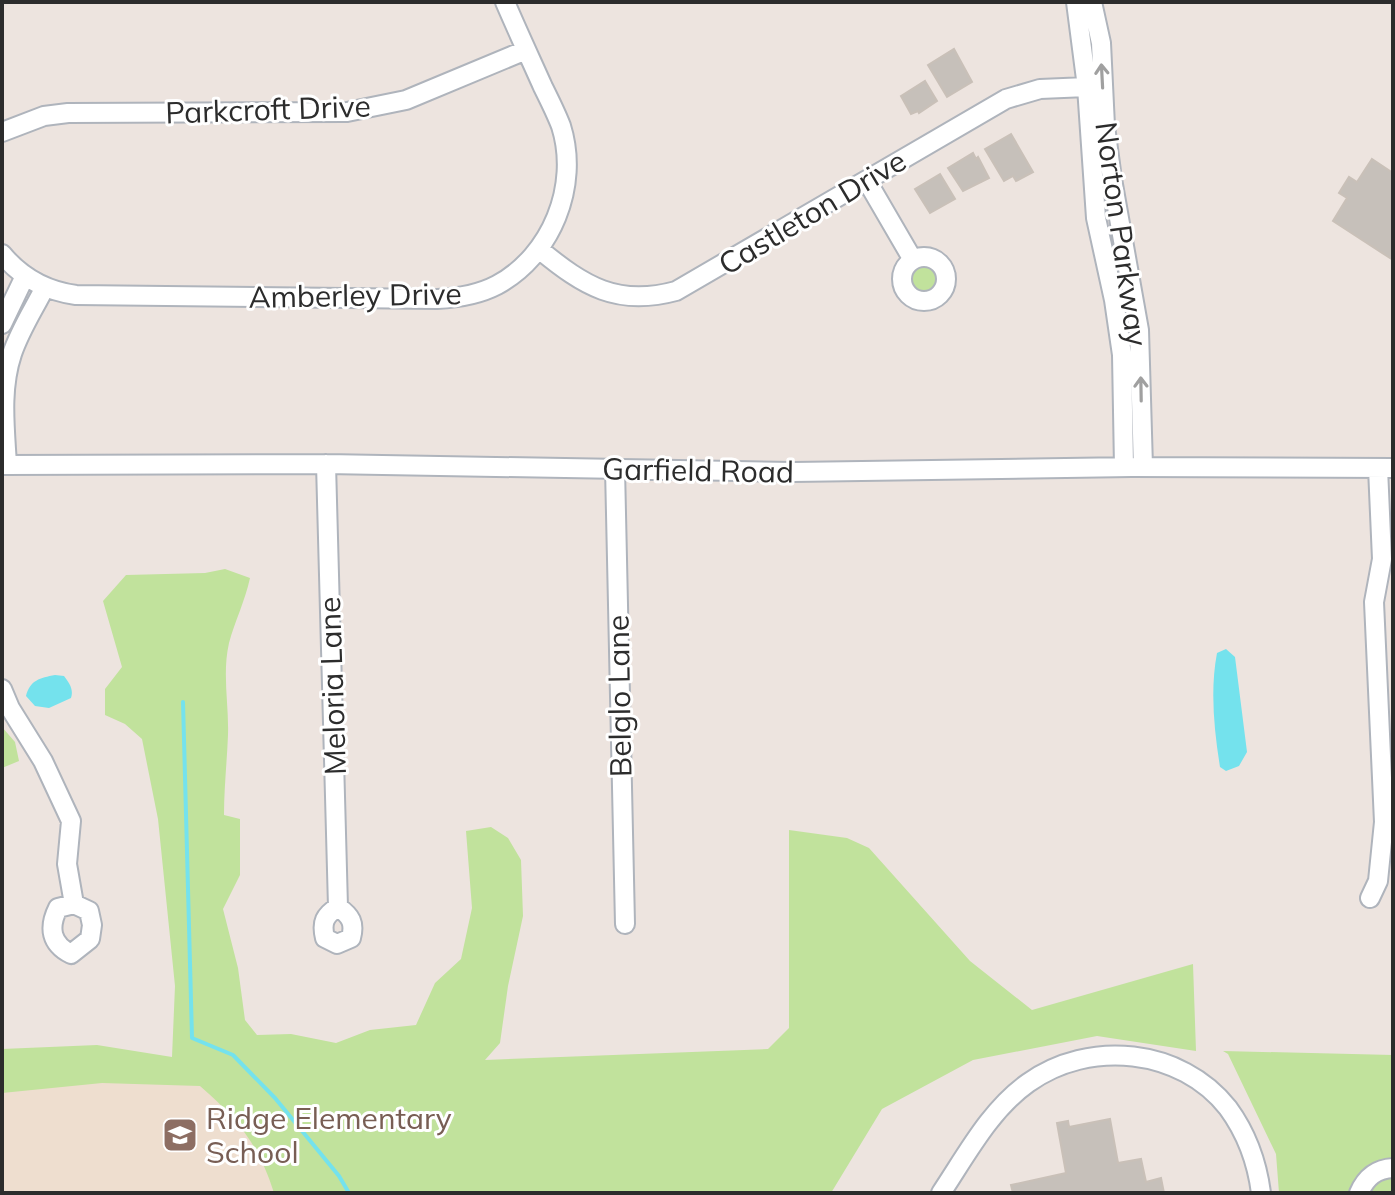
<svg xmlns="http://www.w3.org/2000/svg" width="1395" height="1195" font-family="Mulish,sans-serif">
	<rect width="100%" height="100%" fill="#ede4df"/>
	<path fill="#eedecf" d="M336,1066l40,127h-374v-117z"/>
	<path fill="#c1e29c" d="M910 279a15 15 0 1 1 30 0a15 15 0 1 1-30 0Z
		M225,569l25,9c-5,23 -15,43 -21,65 -7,31 0,61 -1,92 -1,26 -4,53 -4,80l16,4v56l-17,34 15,59 7,52 12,15 34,-1 45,9 34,-13 46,-5 19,-42 26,-24 11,-51 -6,-77 25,-4 17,11 13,22 2,56 -15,70 -8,57 -15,17 283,-11 21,-21v-198l58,8 22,10 101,113 62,49 161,-46 3,87 -99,-15 -124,24 -91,49 -51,84h-557c-15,-48 -36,-74 -74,-107l-98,-3 -100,10v-44l95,-4 75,12 3,-71 -17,-167 -16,-80 -17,-15 -20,-9v-26l17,-22 -19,-66 23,-26 79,-2z
		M2,727l13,15 4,19 -17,7z
		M1223,1051l170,4v138h-114l-3,-39 -48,-100z"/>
	<path fill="#74e2ed" d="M1226,649l9,8 12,95 -8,14 -13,5 -6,-4c-6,-38 -10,-77 -3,-114z
		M55,675l9,1c5,7 10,13 7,22l-22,10 -14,-2 -9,-10c4,-16 14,-18 29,-21z"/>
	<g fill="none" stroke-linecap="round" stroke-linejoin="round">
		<path stroke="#74e2ed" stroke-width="4" d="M183,702l9,336 41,17 42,43 64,78 10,17"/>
	</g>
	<path fill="#c6c0ba" stroke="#c9c0b8" stroke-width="2" d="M954,49l18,33 -25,15 -19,-32z
		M925,81l12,20 -18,12 -1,-2 -7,3 -10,-18z
		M1011,134l22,38 -17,9 -3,-5 -9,5 -19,-32z
		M973,153l3,6 2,-2 11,21 -26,13 -15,-23z
		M1372,159l21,14v87l-60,-39 14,-23 -8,-5 10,-16 8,5z
		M940,174l15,25 -25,14 -15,-24z
		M1110,1119l8,44 23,-4 5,23 15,-4 3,15h-151l-2,-8 55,-12 -9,-50 11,-2 1,6z"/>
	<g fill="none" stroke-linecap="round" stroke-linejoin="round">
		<defs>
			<path id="minor" d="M1076,2l11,85 9,131 18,82 8,55 2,112
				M1092,2l9,41 4,83 7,53 27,151 4,137
				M2,132l42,-16 24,-3 279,-1 59,-12 120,-50
				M867,181l46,79
				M540,250c44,36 77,57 136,41l330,-192 34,-10 47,-2
				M2,254c19,23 44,37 74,41l361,4c21,-1 41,-4 60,-14 54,-29 83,-99 64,-159 -5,-13 -12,-27 -18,-39 -13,-29 -26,-57 -38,-85
				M902 279a22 22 0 1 1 44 0a22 22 0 1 1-44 0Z
				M2,324l23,-48
				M326,464l12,443c-13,8 -17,15 -13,31l12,6 14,-6c4,-15 0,-22 -13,-31
				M2,465l324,-1 467,8 339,-5 261,1
				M7,465c-2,-37 -7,-75 5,-111 8,-24 22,-45 33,-67
				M615,468l10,456
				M2,689l8,19 33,53 28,60 -4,43 7,40
				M1370,898l8,-17 6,-59 -10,-220 8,-43 -4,-91
				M74,904l15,7 3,14 -2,14 -19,15c-20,-10 -23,-26 -13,-46z
				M941,1193c26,-39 49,-83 87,-110 61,-44 153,-35 200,25 19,26 29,54 33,85
				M1359,1193c7,-16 17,-24 34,-25"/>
		</defs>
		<use href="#minor" stroke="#afb4bc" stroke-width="22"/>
		<use href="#minor" stroke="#fff" stroke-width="18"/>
	</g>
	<defs><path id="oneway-shaft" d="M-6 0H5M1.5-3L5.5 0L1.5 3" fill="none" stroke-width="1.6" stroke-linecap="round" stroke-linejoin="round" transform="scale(2)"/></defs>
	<g stroke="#a0a0a0">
		<use href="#oneway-shaft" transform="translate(1102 76) rotate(-93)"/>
		<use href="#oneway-shaft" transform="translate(1141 389) rotate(-91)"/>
	</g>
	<defs>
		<symbol id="school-square" viewBox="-11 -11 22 22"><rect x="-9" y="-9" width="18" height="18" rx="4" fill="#8d6e63" stroke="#fff"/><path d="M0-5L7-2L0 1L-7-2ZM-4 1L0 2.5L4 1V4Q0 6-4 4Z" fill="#fff"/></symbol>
	</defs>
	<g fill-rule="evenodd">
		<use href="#school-square" x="160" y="1115" width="40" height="40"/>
	</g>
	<g text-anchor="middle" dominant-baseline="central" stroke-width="6" stroke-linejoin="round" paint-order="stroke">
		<g font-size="30" fill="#2c2c2c" stroke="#fff">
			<text transform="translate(268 109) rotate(-2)">Parkcroft Drive</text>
			<text transform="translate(812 212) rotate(-31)">Castleton Drive</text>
			<text transform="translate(1122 234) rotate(82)">Norton Parkway</text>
			<text transform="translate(355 295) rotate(-1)">Amberley Drive</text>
			<text transform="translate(698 470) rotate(1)">Garfield Road</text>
			<text transform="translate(332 686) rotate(-92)">Meloria Lane</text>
			<text transform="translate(619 696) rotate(-91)">Belglo Lane</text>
		</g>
		<g font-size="30" fill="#785e54" stroke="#fff" text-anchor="start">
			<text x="206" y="1118">Ridge Elementary<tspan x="206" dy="34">School</tspan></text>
		</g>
	</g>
	<rect width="1395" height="1195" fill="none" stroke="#2c2c2c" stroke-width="8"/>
</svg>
